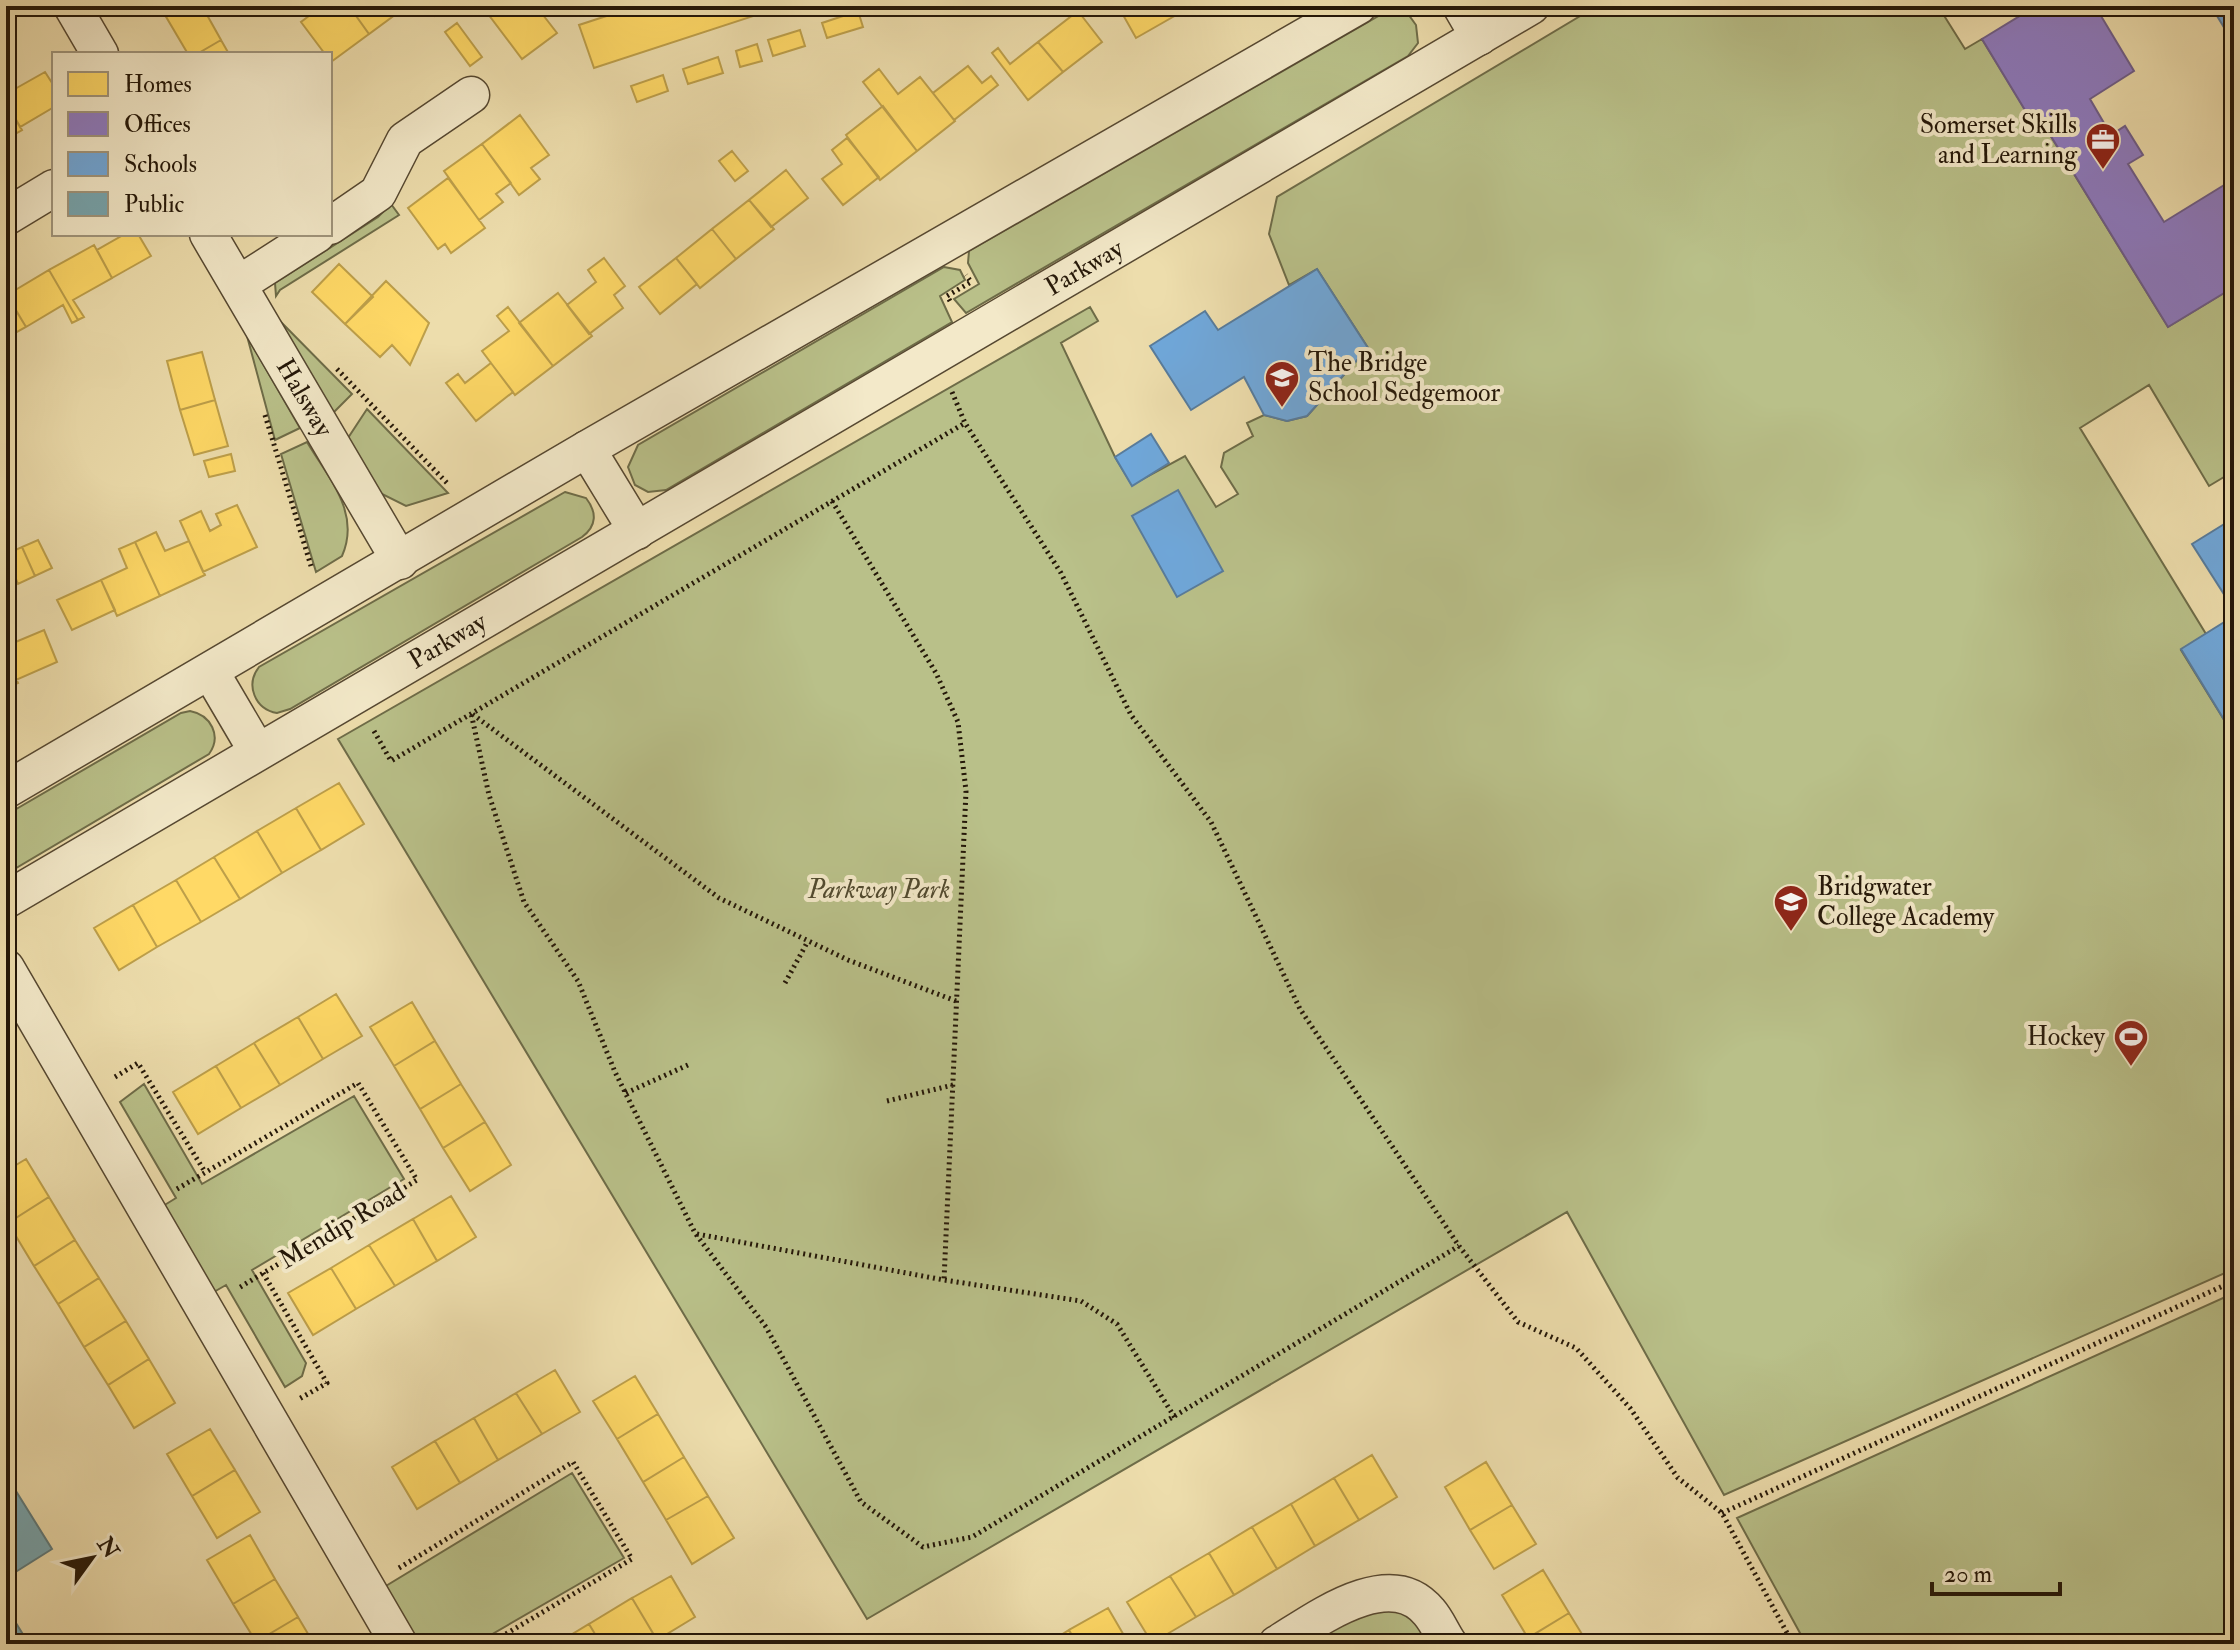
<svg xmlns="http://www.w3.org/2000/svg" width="2240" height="1650" font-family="'IM FELL Double Pica',serif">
	<rect width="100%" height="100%" fill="#edddac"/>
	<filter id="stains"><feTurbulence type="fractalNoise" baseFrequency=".0025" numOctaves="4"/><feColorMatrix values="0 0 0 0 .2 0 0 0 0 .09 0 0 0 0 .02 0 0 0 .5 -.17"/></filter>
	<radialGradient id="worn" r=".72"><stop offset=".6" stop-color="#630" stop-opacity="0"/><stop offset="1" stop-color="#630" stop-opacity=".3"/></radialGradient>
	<path fill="#b9c089" stroke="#6e6c48" stroke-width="2" d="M1597,6h341l27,43 17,-10 55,90 7,-4 124,202 66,-40v184l-25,15 -60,-101 -69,43 126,206 -25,16 53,86v533l-510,226 -157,-283 -700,407 -529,-880 752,-432 8,14 -37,22 54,114 17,28 53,-29 31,51 22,-13 -17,-27 3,-14 29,-17 -6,-13 17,-8 23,6 20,-5 61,-68 -51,-79 -28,16 -20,-51 8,-37z
		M1389,10l19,4 8,11 2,18 -10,13 -442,257 -12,-14 25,-15 -11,-21 1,-12z
		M391,204l8,11 -119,75 -4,6 -1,-13 103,-66z
		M944,267l16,3 5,10 -25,16 12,26 -286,168 -18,2 -13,-7 -7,-18 10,-22z
		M277,318l75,76 -21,21z
		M247,336l53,92 -25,12z
		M367,409l81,84 -42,13 -28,-14 -32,-51z
		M307,442c22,37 54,71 35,114l-26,16 -35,-118z
		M565,492l21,6c11,14 11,28 -4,39l-292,172 -13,4c-22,-4 -32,-28 -18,-46z
		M190,711c21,4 32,25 19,43l-203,120v-59l175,-102z
		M144,1084l58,100 152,-88 50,83 -152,91 54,93 -4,13 -17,11 -59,-102 -26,15 -50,-86 26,-16 -56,-96z
		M2234,1293v351h-428l-69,-126z
		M572,1473l52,85 -149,86h-76l-28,-49z
		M1397,1594l52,50h-170z"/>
	<path fill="#ffd966" stroke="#bd9f4a" stroke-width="2" d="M163,6h18l-13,8z
		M181,6h21l19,34 -24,14h-9l-23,-39z
		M322,6h27l20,28 -38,28 -1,-8h-5l-24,-32z
		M349,6h58l-38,28z
		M427,6h17l2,3 -11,7z
		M482,6h54l21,27 -35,26z
		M637,6h147l-190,62 -15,-43z
		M1118,6h74l-56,32z
		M858,11l5,16 -36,11 -5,-15z
		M1078,11l24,31 -39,30 -25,-30z
		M457,23l25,34 -12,9 -25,-34z
		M800,30l5,16 -32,10 -5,-16z
		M221,40l8,14h-32z
		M1038,42l25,30 -35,28 -36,-47 6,-5 12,16z
		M757,44l5,17 -22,6 -4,-16z
		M718,57l5,16 -35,11 -5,-15z
		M968,66l14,17 9,-7 7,9 -44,35 -21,-27z
		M879,69l19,25 22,-17 35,44 -38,30 -54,-69z
		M45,72l9,14v21l-34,20 -14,-25v-8z
		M663,75l5,16 -31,11 -6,-16z
		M6,102l16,28 -16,9z
		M883,106l34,45 -37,29 -34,-45z
		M520,115l29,40 -18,13 9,11 -21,16 -37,-51z
		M847,138l32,39 -36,28 -21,-26 20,-15 -10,-14z
		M482,144l29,39 -15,11 7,8 -24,18 -35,-49z
		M732,151l16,20 -13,10 -16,-20z
		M786,170l22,28 -37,29 -22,-27z
		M448,178l37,50 -34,25 -6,-9 -7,5 -30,-41z
		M749,200l25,29 -38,30 -24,-30z
		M712,229l24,30 -36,29 -24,-30z
		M125,234h13l13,22 -39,22 -15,-28z
		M94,245l18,33 -39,22 11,17 -6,3 -29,-50z
		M604,258l21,28 -11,9 9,13 -34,26 -22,-29 29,-23 -8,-12z
		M676,258l21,26 -37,30 -21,-27z
		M339,264l34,33 -28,27 -33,-32z
		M49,270l29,50 -6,3 -9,-18 -37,22 -19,-32z
		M386,281l43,42 -19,42 -18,-20 -12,12 -35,-33z
		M558,293l34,43 -39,30 -34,-43z
		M9,299l17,28 -20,11v-38z
		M508,307l45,59 -38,29 -33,-44 27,-20 -12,-15z
		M202,352l13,48 -35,10 -13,-49z
		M491,363l22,29 -37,29 -30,-38 12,-9 7,9z
		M215,400l13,46 -34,9 -14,-45z
		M231,454l4,17 -26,6 -5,-16z
		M237,505l20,42 -54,25 -23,-51 21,-10 9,20 11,-6 -5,-11z
		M156,532l9,19 24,-10 16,34 -45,21 -25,-54z
		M38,540l14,28 -17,8 -13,-29z
		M135,542l25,54 -43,20 -16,-36 26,-12 -8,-19z
		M22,547l13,29 -17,8 -12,-30z
		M101,580l14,30 -43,20 -15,-30z
		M44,630l13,32 -41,18 -10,-24v-10z
		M6,656l12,27 -12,5z
		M339,783l25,41 -43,26 -25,-42z
		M296,808l25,42 -39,23 -25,-42z
		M257,831l25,42 -42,26 -26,-42z
		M214,857l26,42 -39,23 -25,-42z
		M176,880l25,42 -44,25 -24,-42z
		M133,905l24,42 -38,23 -25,-42z
		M336,994l26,42 -39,23 -25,-42z
		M412,1002l23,39 -41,25 -24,-39z
		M298,1017l25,42 -43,26 -26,-42z
		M435,1041l26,43 -41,25 -26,-43z
		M254,1043l26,42 -39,23 -25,-42z
		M216,1066l25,42 -43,26 -25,-42z
		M461,1084l24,38 -42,26 -23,-39z
		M485,1122l26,43 -41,26 -27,-43z
		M26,1159l23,38 -41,26 -2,-52z
		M451,1196l25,41 -39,24 -24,-42z
		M49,1197l26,43 -41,26 -26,-43z
		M413,1219l24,42 -42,25 -26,-41z
		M75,1240l24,38 -41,26 -24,-38z
		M369,1245l26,41 -39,23 -25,-41z
		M331,1268l25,41 -43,26 -25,-42z
		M99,1278l27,43 -42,26 -26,-43z
		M126,1321l23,38 -41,26 -24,-38z
		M149,1359l26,44 -41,25 -26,-43z
		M555,1370l25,42 -38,22 -26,-41z
		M635,1376l23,38 -41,25 -24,-38z
		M516,1393l26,41 -44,26 -24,-42z
		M658,1414l26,43 -41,25 -26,-43z
		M474,1418l24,42 -38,23 -25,-42z
		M210,1429l25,41 -43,26 -25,-42z
		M435,1441l25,42 -43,26 -25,-42z
		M1372,1455l25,42 -38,23 -25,-42z
		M684,1457l24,39 -42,24 -23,-38z
		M1486,1462l26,43 -42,25 -25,-43z
		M235,1470l25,42 -43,26 -25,-42z
		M1334,1478l25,42 -44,26 -24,-42z
		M708,1496l26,42 -42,26 -26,-44z
		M1291,1504l24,42 -38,23 -25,-42z
		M1512,1505l24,39 -42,25 -24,-39z
		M1252,1527l25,42 -43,26 -25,-42z
		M250,1535l25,44 -42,25 -26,-44z
		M1209,1553l25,42 -38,22 -26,-41z
		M1543,1570l26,43 -41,25 -26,-43z
		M671,1576l24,41 -38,23 -25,-42z
		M1170,1576l26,41 -44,26 -25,-41z
		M275,1579l23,38 -42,25 -23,-38z
		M632,1598l25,42 -6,4h-50l-12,-20z
		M1108,1608l21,36h-52l-8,-14z
		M1569,1613l19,31h-57l-3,-6z
		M298,1617l16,27h-57l-1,-2z
		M589,1624l12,20h-45z
		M1069,1630l8,14h-30z"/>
	<path fill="#8e7cc3" stroke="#6e5e8b" stroke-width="2" d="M2036,6h59l39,65 -44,28 21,36 14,-9 18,29 -15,9 36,58 70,-43v108l-66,40 -124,-202 -7,5 -55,-91z"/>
	<path fill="#6fa8dc" stroke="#587c9c" stroke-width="2" d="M2211,6h23v38z
		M1317,269l51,79 -61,68 -20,5 -23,-6 -20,-38 -53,33 -41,-64 55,-35 13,19z
		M1151,434l18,29 -37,23 -17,-29z
		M1178,490l45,81 -46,26 -45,-81z
		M2234,518v92l-42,-66z
		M2234,616v120l-53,-87z"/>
	<path fill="#76a5af" stroke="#5d7a7d" stroke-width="2" d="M6,1475l46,74 -46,29z
		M6,1607l23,37h-23z"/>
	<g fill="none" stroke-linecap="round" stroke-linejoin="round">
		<defs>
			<g id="minor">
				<path d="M72,6l28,48"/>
				<path d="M1461,6l18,31"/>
				<path d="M6,217l48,-29"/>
				<path d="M330,226l48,-33 27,-53 66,-45"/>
				<path id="s1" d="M208,234l192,327"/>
				<path d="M239,284l78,-50"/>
				<path d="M587,449l50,82"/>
				<path d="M210,671l47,80"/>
				<path d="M6,790l581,-341 771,-443"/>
				<path id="s2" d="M6,900l1525,-894"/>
				<path d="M6,968l393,676"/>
				<path d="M1277,1644c38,-23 112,-80 152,-32 8,9 13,22 20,32"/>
			</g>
		</defs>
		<use href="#minor" stroke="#564831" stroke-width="39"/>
		<path stroke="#241708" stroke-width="5" stroke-dasharray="2 4" stroke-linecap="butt" d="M950,301l-3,-5 24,-14 -5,-7
			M337,369l112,116
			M952,392l13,31 96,150 70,142 80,107 89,187 159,237 59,76 58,26 54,60 48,70 44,35 71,131
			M265,415l46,151
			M832,501l104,172 22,49 8,69 -22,489
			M374,731l17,30 574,-338
			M785,983l23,-42
			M956,1001l-108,-41 -129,-62 -248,-185 18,82 35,107 54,79 37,91 80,161 71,94 95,175 62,45 49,-10 487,-291
			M115,1077l23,-14 67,109
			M626,1093l64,-29
			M887,1101l66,-16
			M177,1189l181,-106 59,97 -180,109
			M697,1234l247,46 137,21 36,23 58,94
			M263,1273l64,110 -28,16
			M1722,1513l512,-232
			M399,1568l174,-106 59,97 -143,85"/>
		<use href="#minor" stroke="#f3e9c9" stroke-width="36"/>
	</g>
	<defs>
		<symbol id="office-pin" viewBox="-11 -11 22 30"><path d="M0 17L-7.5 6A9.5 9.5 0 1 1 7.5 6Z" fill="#8f2418" stroke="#f3e9c9"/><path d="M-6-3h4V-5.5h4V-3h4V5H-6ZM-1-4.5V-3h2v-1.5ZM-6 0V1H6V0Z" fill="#fff"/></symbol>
		<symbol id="school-pin" viewBox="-11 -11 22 30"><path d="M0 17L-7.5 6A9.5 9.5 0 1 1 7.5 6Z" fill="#8f2418" stroke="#f3e9c9"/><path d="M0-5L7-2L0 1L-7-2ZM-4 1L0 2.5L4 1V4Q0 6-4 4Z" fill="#fff"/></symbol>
		<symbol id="stadium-pin" viewBox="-11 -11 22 30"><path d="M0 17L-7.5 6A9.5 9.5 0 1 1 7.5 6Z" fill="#8f2418" stroke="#f3e9c9"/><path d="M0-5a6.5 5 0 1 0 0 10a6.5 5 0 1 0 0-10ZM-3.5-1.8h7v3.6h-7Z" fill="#fff"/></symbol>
	</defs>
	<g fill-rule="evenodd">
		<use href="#office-pin" x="2083" y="120" width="40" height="54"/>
		<use href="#school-pin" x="1262" y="358" width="40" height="54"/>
		<use href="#school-pin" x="1771" y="882" width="40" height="54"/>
		<use href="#stadium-pin" x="2111" y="1017" width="40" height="54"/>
	</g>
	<g text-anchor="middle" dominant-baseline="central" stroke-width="8" stroke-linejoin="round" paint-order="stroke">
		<g font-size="26" fill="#241708" stroke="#f3e9c9" text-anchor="end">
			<text x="2077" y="125">Somerset Skills<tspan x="2077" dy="30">and Learning</tspan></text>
			<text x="1308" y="363" text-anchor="start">The Bridge<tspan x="1308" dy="30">School Sedgemoor</tspan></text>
			<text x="1817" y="887" text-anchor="start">Bridgwater<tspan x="1817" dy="30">College Academy</tspan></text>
			<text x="2105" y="1037">Hockey</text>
		</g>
		<g font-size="26" fill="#241708" stroke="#f3e9c9">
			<text stroke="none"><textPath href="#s2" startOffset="1250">Parkway</textPath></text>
			<text stroke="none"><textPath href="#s1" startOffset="190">Halsway</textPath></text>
			<text stroke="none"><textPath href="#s2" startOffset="512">Parkway</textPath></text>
			<text transform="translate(342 1226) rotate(-31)">Mendip Road</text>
		</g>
		<g font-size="26" font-style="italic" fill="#514a2f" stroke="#f3e9c9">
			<text x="879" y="890">Parkway Park</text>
		</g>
	</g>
	<rect width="2240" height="1650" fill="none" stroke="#edddac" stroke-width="32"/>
	<rect x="8" y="8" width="2224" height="1634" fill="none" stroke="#241708" stroke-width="4"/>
	<rect x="16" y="16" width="2208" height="1618" fill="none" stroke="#241708" stroke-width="2"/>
	<rect x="52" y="52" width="280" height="184" fill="#f3e9c9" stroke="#a0957c" stroke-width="2"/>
	<rect x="68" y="72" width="40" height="24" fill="#ffd966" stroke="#a0957c" stroke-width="2"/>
	<text x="124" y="92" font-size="24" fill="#241708">Homes</text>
	<rect x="68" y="112" width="40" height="24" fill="#8e7cc3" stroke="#a0957c" stroke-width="2"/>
	<text x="124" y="132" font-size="24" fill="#241708">Offices</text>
	<rect x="68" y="152" width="40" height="24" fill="#6fa8dc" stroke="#a0957c" stroke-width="2"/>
	<text x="124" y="172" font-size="24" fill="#241708">Schools</text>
	<rect x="68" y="192" width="40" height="24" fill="#76a5af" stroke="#a0957c" stroke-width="2"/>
	<text x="124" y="212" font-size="24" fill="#241708">Public</text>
	<g transform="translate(92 1558) rotate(57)" stroke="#f3e9c9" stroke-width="6" paint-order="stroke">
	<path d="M0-6L14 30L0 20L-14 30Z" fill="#241708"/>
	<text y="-12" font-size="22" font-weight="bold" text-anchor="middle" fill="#241708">N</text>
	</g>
	<path d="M1932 1582v12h128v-12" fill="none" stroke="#241708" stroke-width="4"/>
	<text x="1944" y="1582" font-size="24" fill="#241708" stroke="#f3e9c9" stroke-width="6" paint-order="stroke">20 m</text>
	<rect width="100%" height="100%" filter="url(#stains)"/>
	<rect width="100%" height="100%" fill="url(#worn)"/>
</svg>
